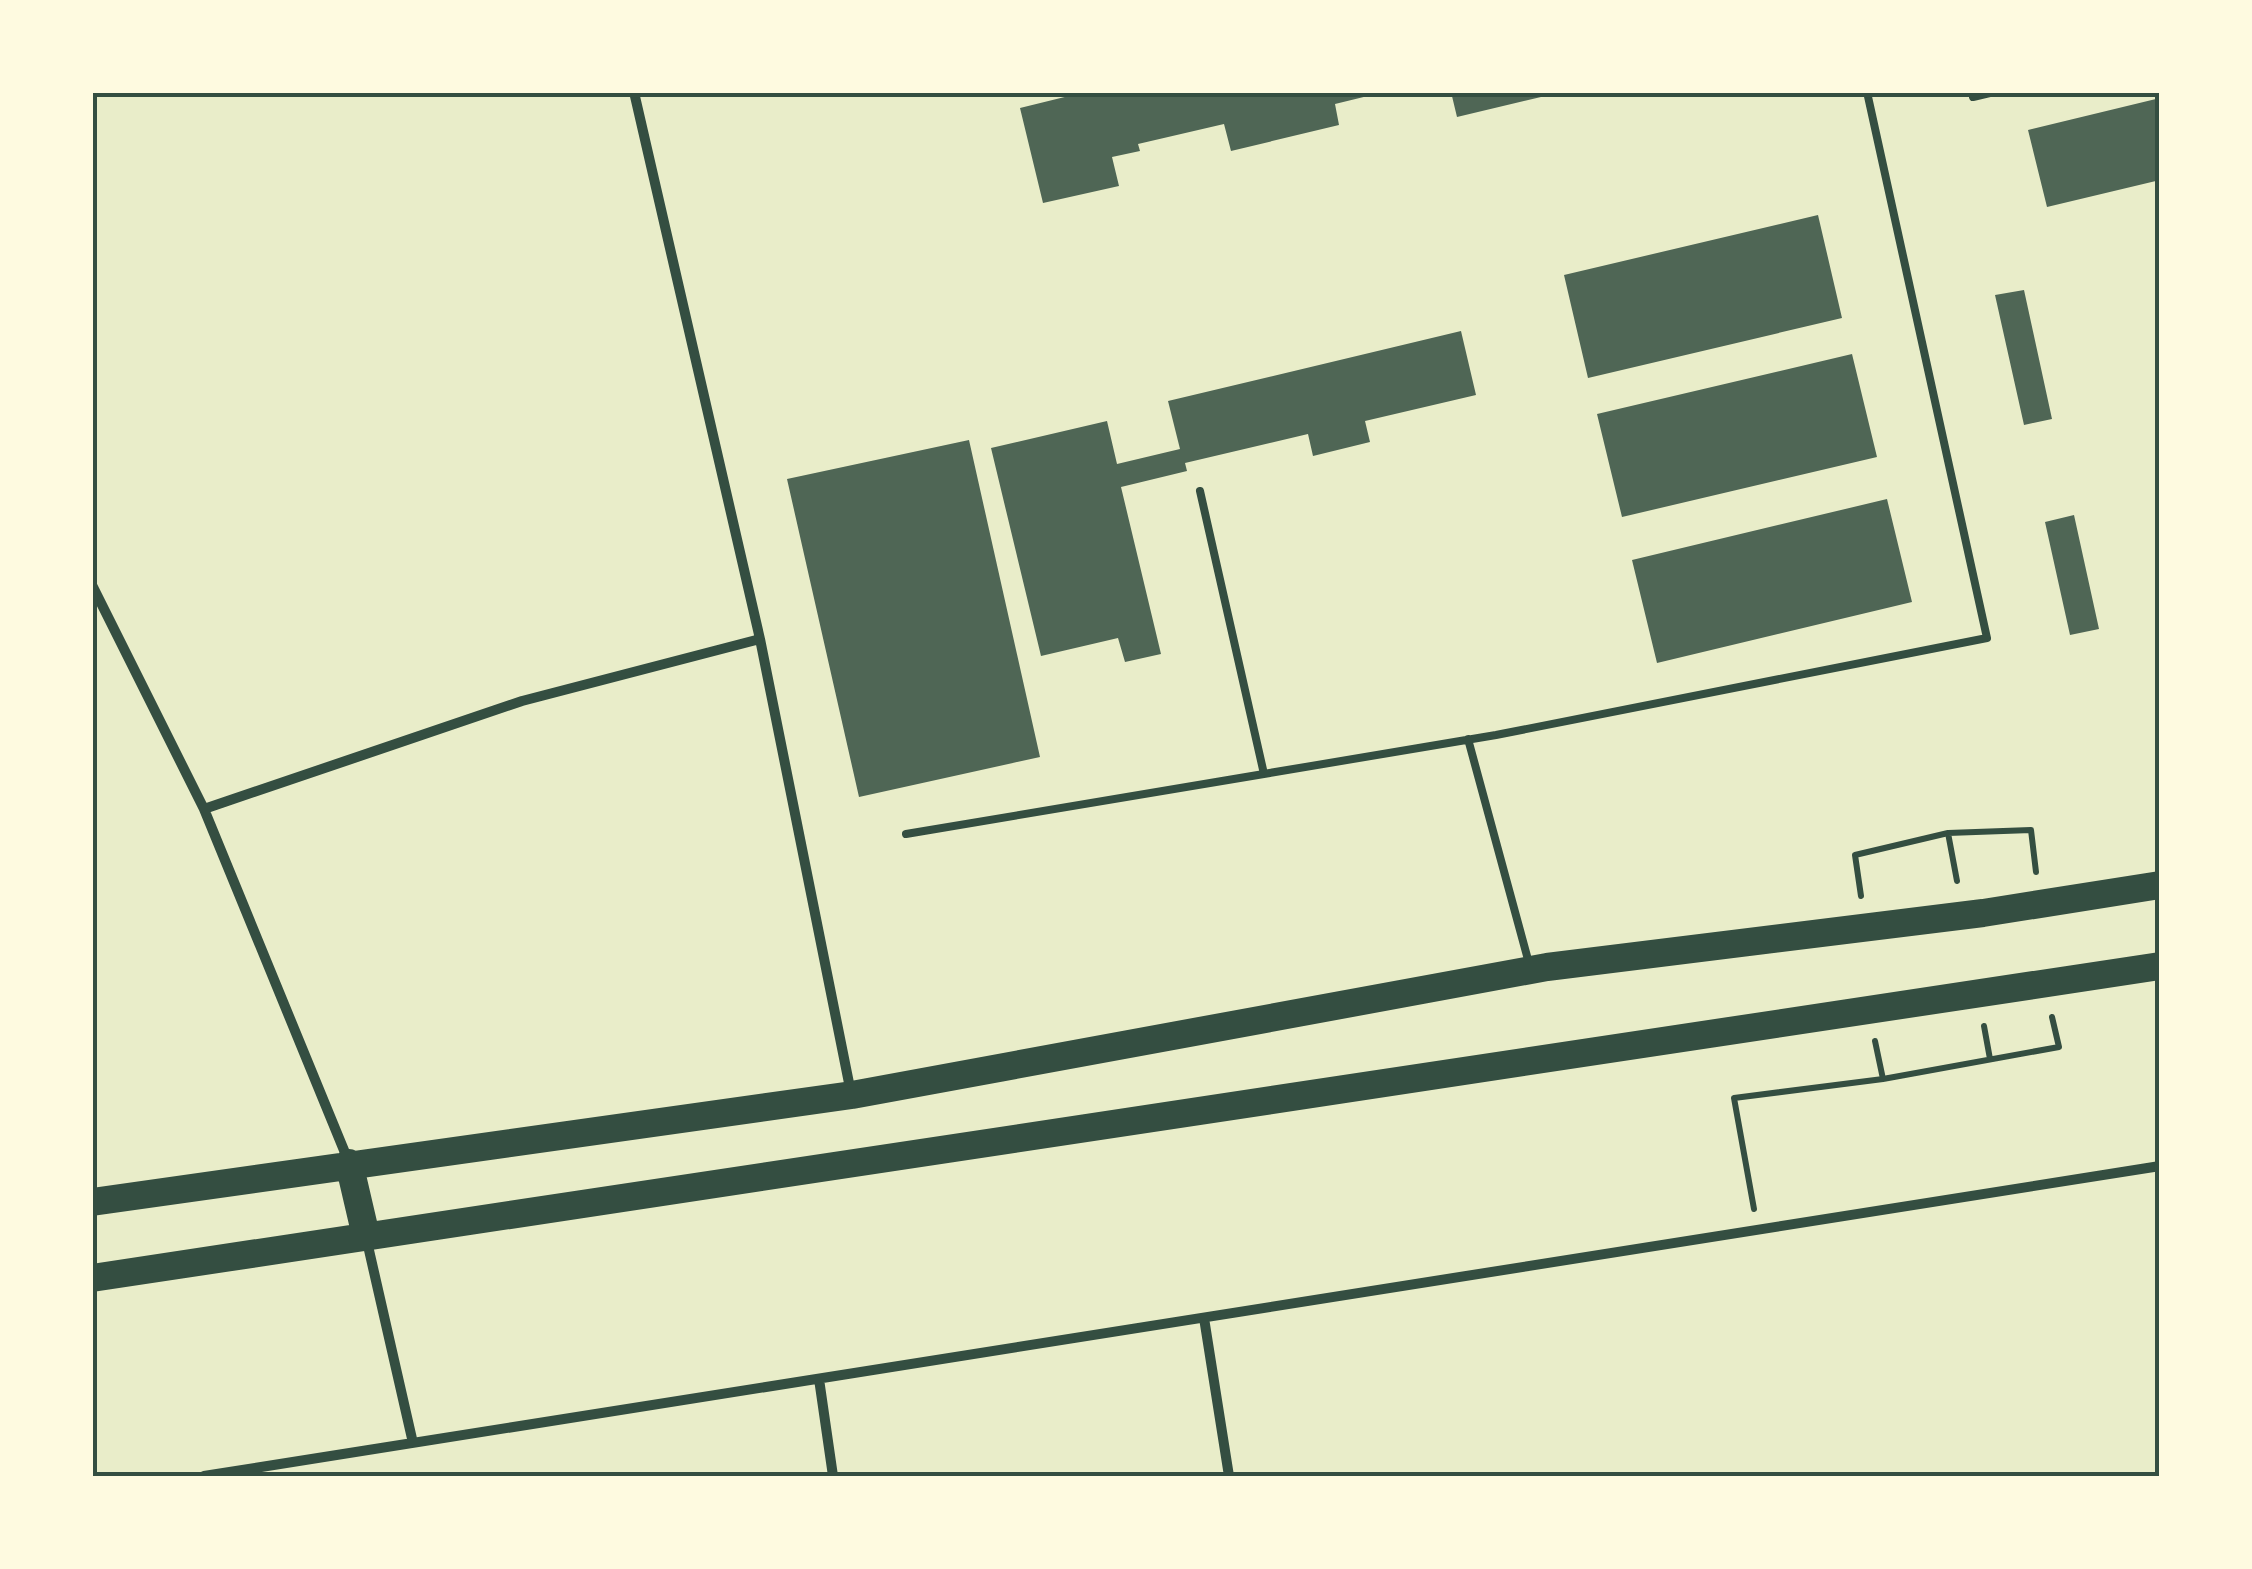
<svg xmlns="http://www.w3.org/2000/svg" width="2252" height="1569" font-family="'Libre Baskerville',serif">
	<rect width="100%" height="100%" fill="#e9edc9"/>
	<path fill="#4f6655" d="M1085,92h291v2l-41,10 4,21 -108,26 -7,-27 -86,20 2,7 -28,6 7,29 -76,17 -23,-95z
		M1451,92h89l1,5 -84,20z
		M2160,98v82l-113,27 -19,-77z
		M1818,215l24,103 -254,60 -24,-103z
		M2024,290l28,129 -28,6 -29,-130z
		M1461,331l15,64 -111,26 5,21 -57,14 -5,-22 -123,29 2,8 -66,16 40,167 -36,8 -7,-24 -77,18 -50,-208 116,-27 10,43 63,-15 -12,-48z
		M1852,354l25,103 -255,60 -25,-103z
		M969,440l71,317 -181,40 -72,-318z
		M1887,499l25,103 -255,61 -25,-103z
		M2074,515l25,114 -29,6 -25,-113z"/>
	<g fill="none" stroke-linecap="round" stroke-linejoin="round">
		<path stroke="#344e41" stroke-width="6" d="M1948,833l9,48
			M1861,896l-6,-41 93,-22 83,-3 5,42
			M1984,1026l6,33
			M1875,1041l8,38
			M1754,1209l-20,-111 149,-19 176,-32 -7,-30"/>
		<path stroke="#344e41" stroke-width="8" d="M1973,97l21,-5
			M1200,491l64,283
			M1468,739l62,228
			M906,834l590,-99 491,-97 -120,-546"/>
		<path stroke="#344e41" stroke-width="10" d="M634,92l126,547 91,454
			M92,585l112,224 144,351
			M204,809l318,-108 238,-62
			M366,1237l47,206
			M1204,1318l25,158
			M819,1379l14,97
			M204,1476l1956,-310"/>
		<path stroke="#344e41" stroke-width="28" d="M349,1163l17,73
			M92,1202l760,-107 695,-128 436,-54 177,-28
			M92,1278l2068,-312"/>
	</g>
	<rect width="2252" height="1569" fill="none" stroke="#fefae0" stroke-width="190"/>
	<rect x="95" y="95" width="2062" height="1379" fill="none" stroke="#344e41" stroke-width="4"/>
</svg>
